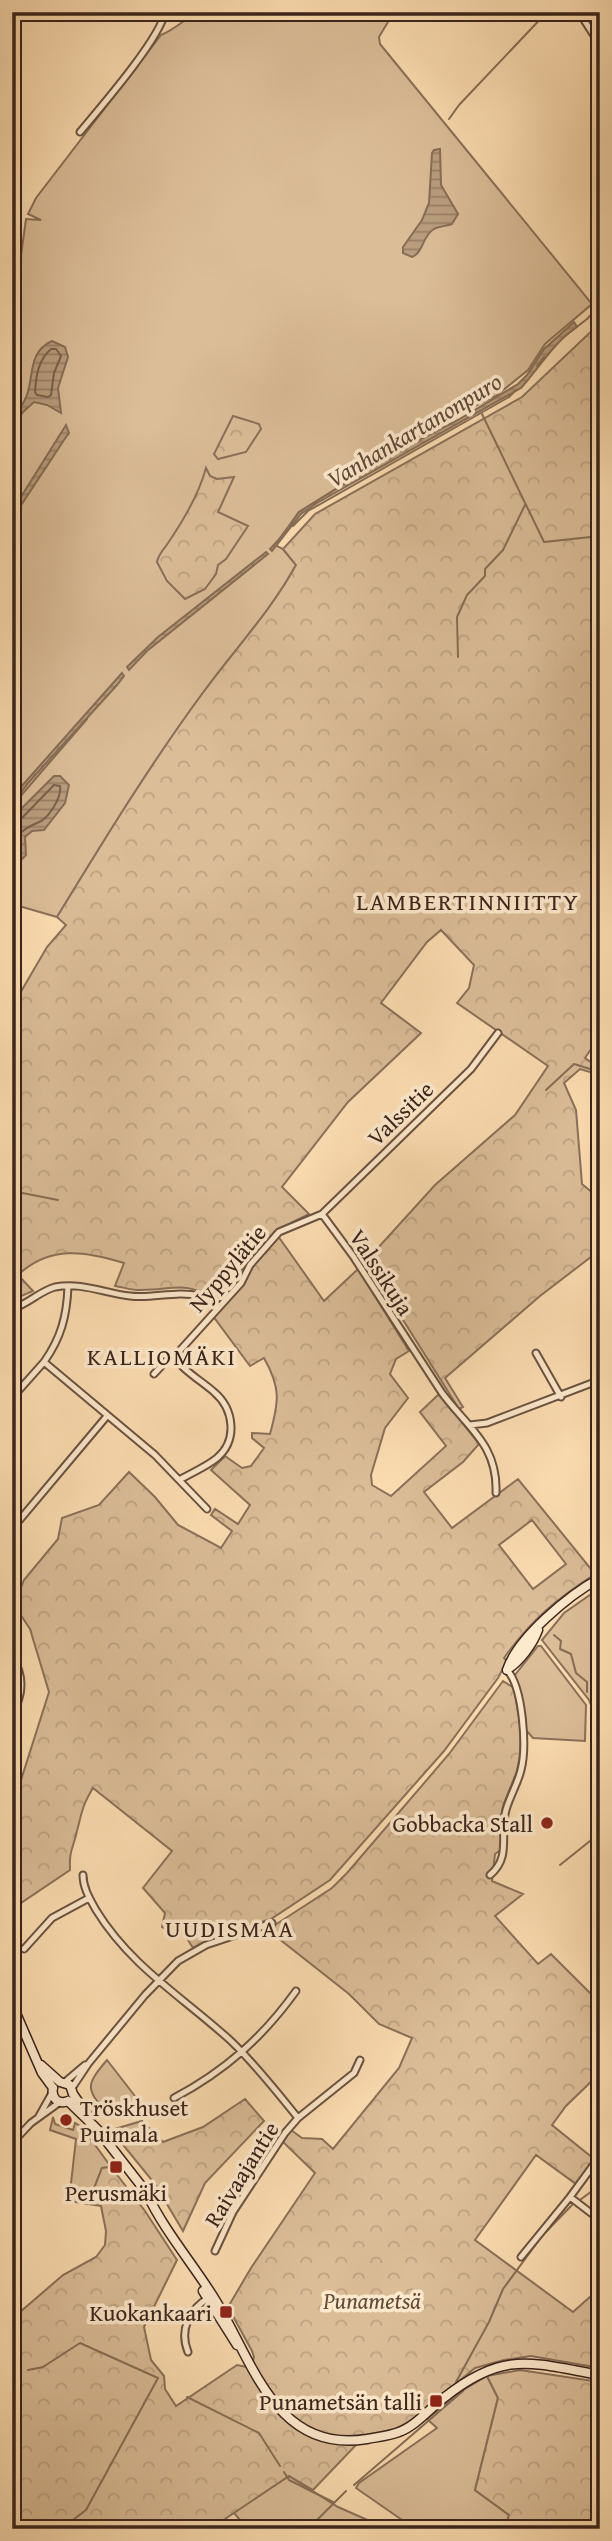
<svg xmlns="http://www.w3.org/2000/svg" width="612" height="2541" font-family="'Gentium Book Plus',serif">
	<defs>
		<pattern id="forest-crowns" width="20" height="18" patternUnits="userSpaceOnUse" patternTransform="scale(1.75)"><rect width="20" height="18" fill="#dbbd98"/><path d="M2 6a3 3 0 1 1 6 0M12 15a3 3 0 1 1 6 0" fill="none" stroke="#bda282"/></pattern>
		<pattern id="water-rules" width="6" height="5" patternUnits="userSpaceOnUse" patternTransform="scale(1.75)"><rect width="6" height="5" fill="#ba9e7e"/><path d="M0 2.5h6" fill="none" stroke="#988066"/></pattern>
	</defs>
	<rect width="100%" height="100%" fill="#fcddb1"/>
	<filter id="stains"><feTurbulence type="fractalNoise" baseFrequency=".00286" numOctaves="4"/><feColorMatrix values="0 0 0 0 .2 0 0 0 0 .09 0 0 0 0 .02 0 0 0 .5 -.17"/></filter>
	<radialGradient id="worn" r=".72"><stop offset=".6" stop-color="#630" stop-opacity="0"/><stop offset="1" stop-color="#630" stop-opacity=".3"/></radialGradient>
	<path fill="#dbbd98" stroke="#8a705a" stroke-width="2" d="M197,12h197l-15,25 1,7 212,260 -47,40 -17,26 -32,26 -33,16 -113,64 -6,8 -45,28 -24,33 8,4 13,16c-25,46 -61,84 -91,125 -54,73 -101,150 -148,227l-45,-13v-631l8,-10 6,-44 15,1 -13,-6 8,-16 125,-163c11,-4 25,-16 36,-23z
		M600,1588v118l-5,8 -6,-14 -47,-60 22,-27z
		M538,1646h3l45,59 -1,36 -52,-3 -8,-9 -10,-54z
		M107,2060l38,49 -7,6 -31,-1c-21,-26 -22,-28 0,-54z
		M53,2117l2,7 18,6 2,-7 7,4 29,40 -9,1 -14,36 -19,-3 7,-62 -26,-9z
		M487,2376l11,22 -23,92 34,25 -4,14h-75l-6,-3 -9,3 -59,-41 3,-5 78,-55 -10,-9 38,-30z
		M289,2476l49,31 32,14 -3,8h-119l-15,-17z"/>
	<path fill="url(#forest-crowns)" stroke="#8a705a" stroke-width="2" fill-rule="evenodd" d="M600,323v713l-15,22 15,10v7l-20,-6 -16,14 12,27 6,74 18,15v51l-60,46 -95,82 18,29 -4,2 -93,-148 69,-76 80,-70 33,-49 -91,-63 12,-15 5,-23 -33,-35 -14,12 -46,61 40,30 -73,69 -66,85 27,27 -34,17 -59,69c-32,-21 -44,-9 -78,-10 -8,0 -15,-3 -23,-4l9,-23c-39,-12 -74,-18 -106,12l15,16 -21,9v-293l35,-60 19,-22 -9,-8c47,-77 94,-154 148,-227 30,-41 66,-79 91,-125l-13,-16 32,-35 207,-117z
		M233,416l26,8 2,5 -15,23 -28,7 -4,-5z
		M206,468l4,8 7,3 17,-2 -16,35 30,14 -22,33 -8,6 -2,9 -11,15 -20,10 -18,-18 -10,-19c2,-9 6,-11 11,-19 15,-22 31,-49 38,-75z
		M278,1236l46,65 34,-32 51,82 -13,8 -6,15 18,24 -23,30 -14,47 1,10 19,11 55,-50 -26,-34 19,-18 40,50 -16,18 -39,30 28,36 66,-49 77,95c-40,26 -63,45 -91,84l3,3 -9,17 -54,73 -114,129 -59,39 -54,17 -24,12 -10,-16 -11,1 -10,-6 3,-14 -22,-25 29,-37 -79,-63c-11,18 -11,24 -16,43 -4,18 -8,19 -7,39l-58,39v-122l9,-7 28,-88 -19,-63 -16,-24 10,-25 34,-41 4,-21 37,-13 30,-33 26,25 23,28 43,23 11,-17 -21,-16 4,-6 23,15 12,-19 -39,-35 14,-14 17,12 9,-2 13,-18 -12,-10v-5l18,1c9,-33 11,-46 -6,-76l-14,8 -37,-50 31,-32 7,-15zM532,1520l34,44 -33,25 -34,-44z
		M503,1681l11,7 7,42 -1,26 -3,15 -14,35 -3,18 2,25 -7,5 -3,27 31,13 -28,22 43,48 13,-10 49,49v70l-34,33 -14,19 42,34 -18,25 -40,-29 -61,85 98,72 27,-24v80l-69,-12 -27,4 -29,8 -70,58 -36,10 -37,1 -29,-12 -30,-26 -21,-36 2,-6 -2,-6 -24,-44 23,-39 64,-95 -33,-32 9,-11 11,8 20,1 11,10 66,-81 13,-30 -33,-14 -30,-30 -76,-60 2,-9 57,-37 15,-15 102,-119z
		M245,2099l19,22 -59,62 -22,48 -28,-47 -44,-54 31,-9 21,21 40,-15z
		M111,2167l34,44 32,49 -33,67 7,33 13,16 1,13 11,17 61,-41 10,2c29,53 48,71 109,78l-43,45 -24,-14 -79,53h-198v-210l51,-44 33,-18 9,-12 1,-14 -5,-25 -13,-2 14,-36z
		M520,2370l80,12v147h-95l4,-14 -34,-25 23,-92 -11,-22z"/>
	<path fill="url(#water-rules)" stroke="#876d56" stroke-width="2" d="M440,149l1,36 17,29 -6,10c-5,2 -12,2 -18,5 -12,7 -10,23 -22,28l-9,-4v-6l19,-27 7,-17 3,-50 2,-3z
		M574,322l3,5c-24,16 -37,40 -56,61l-204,115 -16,11 -29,37 -2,-2 14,-15 15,-22 91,-57 68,-35 60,-36 9,-9 17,-26z
		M52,341l13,6 3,10 -10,31 3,25 -14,-8 -13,-3 -11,10 -11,18c0,-23 9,-17 15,-35 7,-20 1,-43 25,-54z
		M66,425l3,8 -5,7 -52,79 2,-11z
		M266,552l2,2 -10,8 -111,89 -18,19 -2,-3 31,-30z
		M122,673l2,3 -7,9 -88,97 -17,22v-7z
		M54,776h6l9,9 -4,18 -21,27 -12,1 -7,6 1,18 -6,6 1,7 -9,13v-63z"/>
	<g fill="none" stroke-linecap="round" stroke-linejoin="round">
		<path stroke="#7a604c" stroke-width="2" d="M51,349h5l5,7 -7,17 -3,22 -3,2 -11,-2 -2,-3c1,-16 3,-32 16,-43z
			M12,822l8,-2 34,-35 6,1c2,11 -12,34 -23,37 -14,6 -24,12 -19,29l-5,7 -1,10"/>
		<path stroke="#876d56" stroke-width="2" d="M449,119l10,-14 88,-93
			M565,336l22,-17 13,-14
			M537,366l7,-9
			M482,414l62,128 56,-6
			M293,526l15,-15 201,-114 6,-6
			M458,657l-1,-40 10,-22 18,-19v-7l18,-19 22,-45
			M12,806l75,-87
			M546,1090l28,-26 26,8
			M12,1191l46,9
			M554,1635l7,6 -1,8 11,5 5,19 11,9v10
			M560,1865l40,-32
			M580,2200l20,-15
			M28,2370l15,-3 37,-24 78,35 -72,132 -25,19
			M456,2382l33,-60 14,-33 39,-53 30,-31
			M12,2384l3,-15h6
			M187,2397l72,36 21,33
			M284,2472l5,8 44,22
			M354,2485l109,-94
			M308,2529l38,-38"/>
		<defs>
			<path id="street" d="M579,12l21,33
				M80,132c20,-24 80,-93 85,-120
				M322,1214l31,42 89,137c26,35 56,52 54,100
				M68,1286c-1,30 -7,52 -24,76l111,93 52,54
				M12,1309c16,-5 28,-18 43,-22 27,-5 49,6 75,9 23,3 46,-6 70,0 7,1 12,6 18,10
				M536,1353l25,44
				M154,1374l15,-16 5,-1
				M12,1398l32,-36
				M470,1425l17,-2 113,-43
				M179,1480c12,-7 27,-13 38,-22 21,-18 17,-49 -3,-66 -12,-11 -31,-21 -40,-35l67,-74 9,-18 29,-33 43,-18 149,-145 27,-36
				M12,1529l95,-113
				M12,1657c12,17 12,38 0,56
				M83,1875c0,13 7,24 13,35 35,57 87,87 135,131 24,23 46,51 67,77
				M490,1875c22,-18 9,-41 16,-65 4,-14 12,-27 15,-40 6,-23 2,-83 -14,-100
				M24,1949l28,-31 37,-20
				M65,2082l20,-17
				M72,2088l16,-24 57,-69 33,-34 28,-16 66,-22
				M174,2098c51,-27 89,-61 122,-107
				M38,2118l14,-25
				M600,2156l-30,41 30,23
				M12,2164l2,-23 17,-18 29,-21
				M215,2251l18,-39 52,-79 13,-15 56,-45 6,-13
				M521,2257l49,-60
				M188,2352c-9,-22 1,-43 22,-55"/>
			<path id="secondary" d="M508,1669c12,-8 25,-25 30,-39
				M507,1670c11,-33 62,-75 93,-92
				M12,2004l30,69 11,15
				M41,2065l19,17 10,3 3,9 16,23
				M53,2088c-2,10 5,17 15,13
				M68,2101l29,28 53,68
				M147,2194c18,38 47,71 69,107 37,61 60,153 151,138 10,-2 22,-3 32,-7 17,-6 31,-24 46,-35 59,-47 86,-34 155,-22
				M203,2291l34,54"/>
		</defs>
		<use href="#street" stroke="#6a5240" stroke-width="9"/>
		<use href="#secondary" stroke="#3a231b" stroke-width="11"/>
		<use href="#street" stroke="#fde9cc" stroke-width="5"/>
		<use href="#secondary" stroke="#fde9cc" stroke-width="8"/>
	</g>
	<g fill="#8f2418" stroke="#fde9cc" stroke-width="2.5">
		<circle cx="547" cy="1823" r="7"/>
		<circle cx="66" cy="2120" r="7"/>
		<rect x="109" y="2160" width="14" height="14" rx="3.5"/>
		<rect x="219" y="2305" width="14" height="14" rx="3.5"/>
		<rect x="429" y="2394" width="14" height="14" rx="3.5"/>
	</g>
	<g text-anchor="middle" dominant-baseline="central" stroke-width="7" stroke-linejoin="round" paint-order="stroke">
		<g font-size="23" fill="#3a231b" stroke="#fde9cc">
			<text transform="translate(400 1113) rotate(-44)">Valssitie</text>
			<text transform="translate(227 1268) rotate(-50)">Nyppylätie</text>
			<text transform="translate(382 1272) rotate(57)">Valssikuja</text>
			<text transform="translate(241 2174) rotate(-58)">Raivaajantie</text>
		</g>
		<g font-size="23" fill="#3a231b" stroke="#fde9cc" text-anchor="end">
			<text x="533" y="1823">Gobbacka Stall</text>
			<text x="80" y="2107" text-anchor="start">Tröskhuset<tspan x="80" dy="26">Puimala</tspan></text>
			<text x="116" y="2192" text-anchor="middle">Perusmäki</text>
			<text x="212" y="2312">Kuokankaari</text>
			<text x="422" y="2401">Punametsän talli</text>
		</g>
		<g font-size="23" font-style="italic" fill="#624a3a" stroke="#fde9cc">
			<text x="372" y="2300">Punametsä</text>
		</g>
		<g font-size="24" font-style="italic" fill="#604839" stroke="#fde9cc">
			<text transform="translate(414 430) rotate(-31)">Vanhankartanonpuro</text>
		</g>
		<g font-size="24" letter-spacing="2" fill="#3a231b" stroke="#fde9cc">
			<text x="468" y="901">LAMBERTINNIITTY</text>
			<text x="162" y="1356">KALLIOMÄKI</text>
			<text x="230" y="1928">UUDISMAA</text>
		</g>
	</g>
	<rect width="612" height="2541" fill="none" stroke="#fcddb1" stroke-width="42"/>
	<rect x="14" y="14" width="584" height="2513" fill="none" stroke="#3a231b" stroke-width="3.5"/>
	<rect x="21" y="21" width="570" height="2499" fill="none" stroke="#3a231b" stroke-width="2"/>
	<rect width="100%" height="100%" filter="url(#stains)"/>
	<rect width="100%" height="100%" fill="url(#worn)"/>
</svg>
